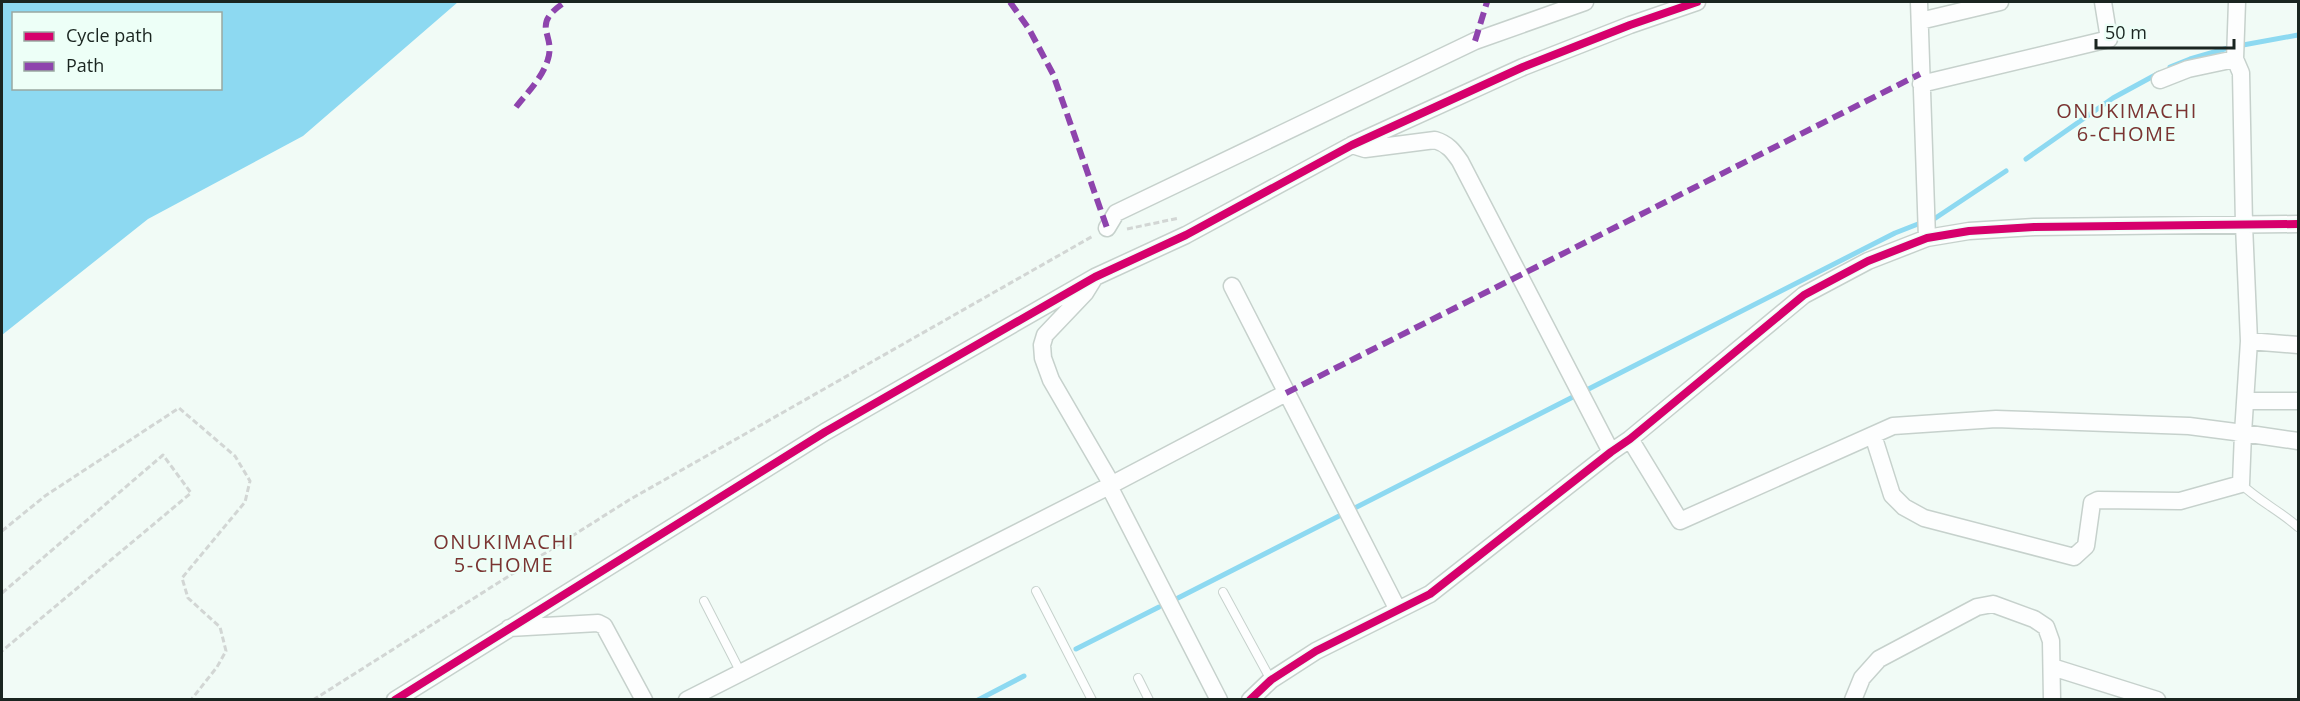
<svg xmlns="http://www.w3.org/2000/svg" width="2300" height="701" font-family="'Open Sans',sans-serif">
	<rect width="100%" height="100%" fill="#f1fbf6"/>
	<path fill="#8dd9f1" fill-rule="evenodd" d="M2,2h456l-155,134 -155,83 -146,116zM14,14h206v74h-206z"/>
	<g fill="none" stroke-linecap="round" stroke-linejoin="round">
		<path stroke="#8dd9f1" stroke-width="5" d="M2243,45l55,-10
			M2170,67l20,-8 38,-11
			M2026,159l87,-61 46,-25
			M1934,219l72,-48
			M1178,598l717,-365 23,-9
			M1076,649l83,-42
			M978,700l46,-24"/>
		<defs>
			<path id="lane" d="M2241,484c18,17 39,27 57,43
				M1036,591l56,109
				M1223,592l48,88
				M704,601l37,72
				M1138,678l11,22"/>
			<path id="street" d="M1919,2l8,236
				M1920,21l80,-19
				M2160,80l28,-11 47,-10
				M1921,84l188,-45 -6,-37
				M1352,145l13,4 70,-9c13,4 18,11 25,21l151,291
				M1107,228l9,-15 359,-172 110,-39
				M1093,280l-8,13 -40,42 -3,10 1,13 8,22 57,98 1,8 110,214
				M1232,286l166,324
				M2249,341l49,4
				M2245,401h53
				M1873,435l19,60 12,12 20,11 150,39 12,-11 6,-43 6,-3 82,1 61,-17 2,-51 55,8
				M1630,439l50,82 213,-95 103,-7 193,7 54,7 6,-92 -5,-116 -3,-152 -6,-14 2,-57
				M509,628l89,-5 6,3 40,74
				M2052,667l105,33
				M395,700l430,-268 270,-155 91,-42 166,-90 171,-78 107,-42 67,-23
				M687,700l422,-214 177,-93
				M1250,700l21,-20 45,-29 114,-57 181,-142 19,-13 174,-144 64,-34 59,-23 42,-7 65,-4 264,-3
				M1853,700l9,-22 17,-19 98,-52 16,-3 41,15 12,8 5,14 1,59"/>
		</defs>
		<use href="#lane" stroke="#c6d1cc" stroke-width="10"/>
		<use href="#street" stroke="#c6d1cc" stroke-width="19"/>
		<path stroke="#d2d6d4" stroke-width="3" stroke-dasharray="6 3" stroke-linecap="butt" d="M1127,229l52,-11
			M2,531l43,-35 134,-88 56,48 15,25 -5,21 -63,76 6,20 32,29 6,24 -9,16 -26,33
			M2,593l161,-138 28,38 -189,158
			M313,700l316,-200 464,-264"/>
		<use href="#lane" stroke="#fdfefe" stroke-width="8"/>
		<use href="#street" stroke="#fdfefe" stroke-width="16"/>
		<path stroke="#8e44ad" stroke-width="6" stroke-dasharray="12 6" stroke-linecap="butt" d="M1010,2l19,27 24,45 54,154
			M1475,41l12,-39
			M516,107c11,-14 27,-30 32,-48 8,-26 -19,-33 17,-57
			M1286,393l634,-319"/>
		<defs>
			<path id="cycleway" d="M395,700l430,-268 270,-155 91,-42 166,-90 171,-78 107,-42 67,-23
				M1250,700l21,-20 45,-29 114,-57 181,-142 19,-13 174,-144 64,-34 59,-23 42,-7 65,-4 264,-3"/>
		</defs>
		<use href="#cycleway" stroke="#edfff7" stroke-width="11"/>
		<use href="#cycleway" stroke="#d6006c" stroke-width="8"/>
	</g>
	<g text-anchor="middle" dominant-baseline="central" stroke-width="4.5" stroke-linejoin="round" paint-order="stroke">
		<g font-size="20" letter-spacing="1.5" fill="#7b3432" stroke="#edfff7">
			<text x="2127" y="110">ONUKIMACHI<tspan x="2127" dy="23">6-CHOME</tspan></text>
			<text x="504" y="541">ONUKIMACHI<tspan x="504" dy="23">5-CHOME</tspan></text>
		</g>
	</g>
	<rect width="2300" height="701" fill="none" stroke="#1a2520" stroke-width="6"/>
	<rect x="12" y="12" width="210" height="78" fill="#edfff7" stroke="#99a8a1" stroke-width="1.5"/>
	<rect x="24" y="32" width="30" height="9" fill="#d6006c" stroke="#99a8a1" stroke-width="1.5"/>
	<text x="66" y="42" font-size="18" fill="#1a2520">Cycle path</text>
	<rect x="24" y="62" width="30" height="9" fill="#8e44ad" stroke="#99a8a1" stroke-width="1.5"/>
	<text x="66" y="72" font-size="18" fill="#1a2520">Path</text>
	<path d="M2096 39v9h138v-9" fill="none" stroke="#1a2520" stroke-width="3"/>
	<text x="2105" y="39" font-size="18" fill="#1a2520" stroke="#edfff7" stroke-width="4.5" paint-order="stroke">50 m</text>
</svg>
